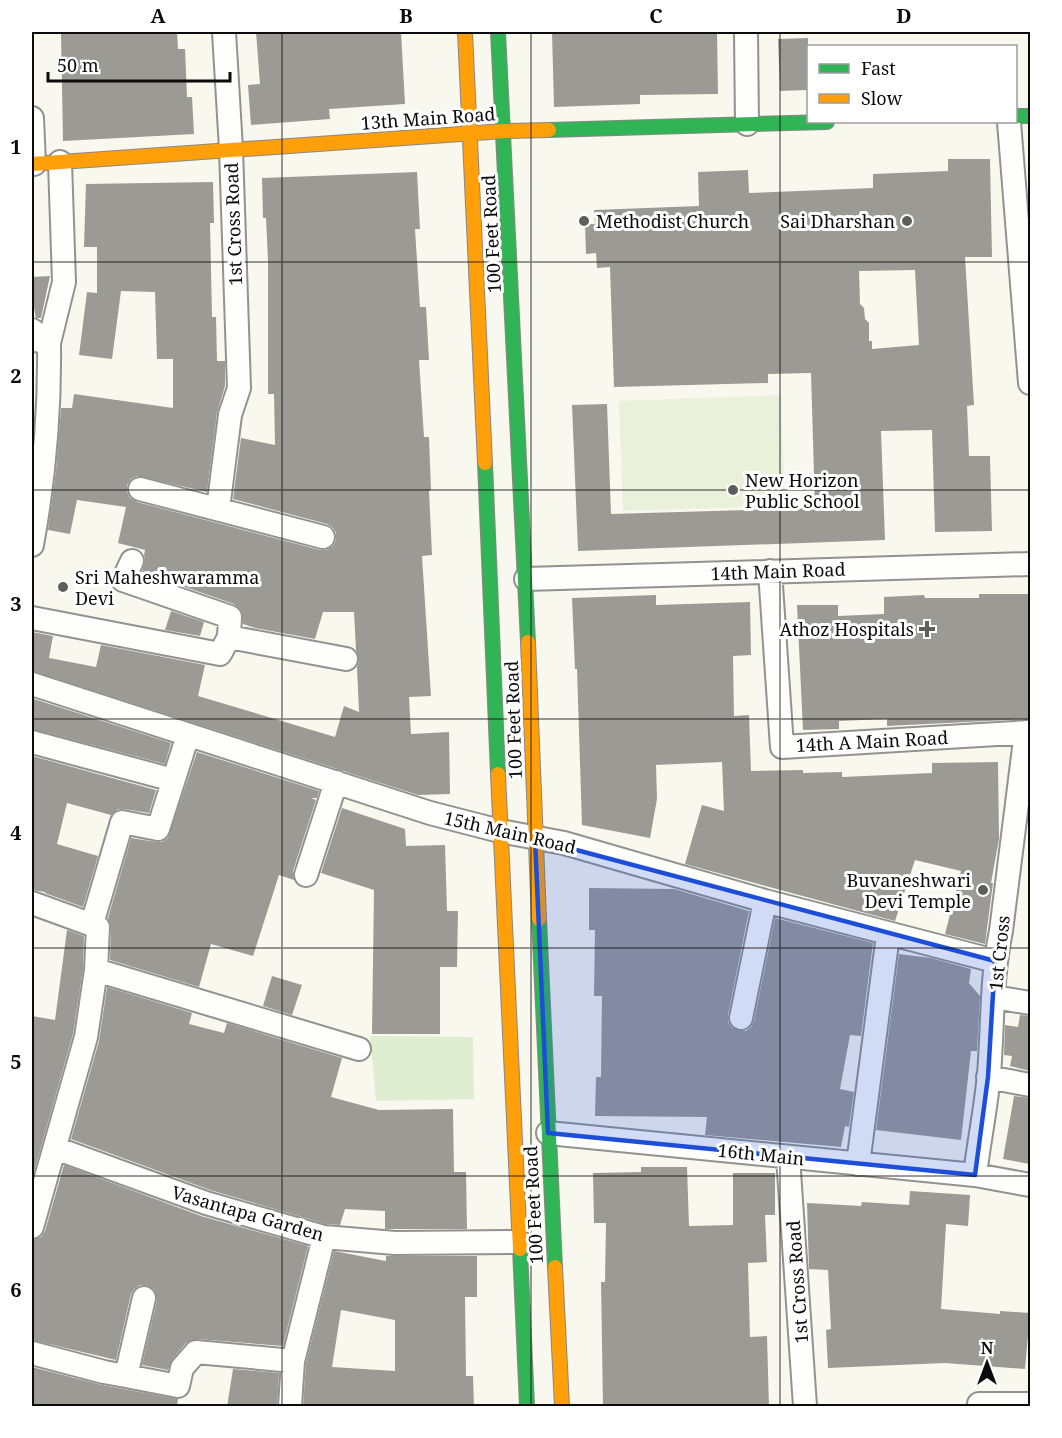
<svg xmlns="http://www.w3.org/2000/svg" width="1062" height="1438" font-family="'Noto Serif',serif">
	<rect width="100%" height="100%" fill="#f9f8ef"/>
	<path fill="#dfedd1" d="M370,1036l103,1 1,62 -98,2z"/>
	<path fill="#e9f1db" d="M781,395l4,111 -162,5 -4,-110z"/>
	<path fill="#9c9a95" fill-rule="evenodd" d="M61,32h116l1,17h7l2,48h5l2,37 -131,7z
		M256,32h145l4,72 -76,5 1,10 -79,6 -3,-40 12,-1z
		M552,32h165l1,62 -78,1v9l-86,3z
		M808,38v52l-28,1 -2,-52z
		M948,159h42l2,98h-27l9,148 -7,1 2,50h21l2,75 -57,1 -3,-102 -51,1 4,109 -307,11 -6,-146 35,-1 4,110 204,-6 -4,-135 -43,1v9l-154,4 -4,-120 -13,1 -1,-15 -10,1 -1,-30h10l-1,-14 105,-4 -1,-34 50,-2 1,23 124,-5v-14l75,-3zM915,270l4,75 -47,4v-8h-3v-18l-4,-4 -1,-11 -4,-4 -1,-33z
		M417,172l3,57h-5l5,78h6l3,53h-10l5,77h5l2,53 -2,1 3,64 -10,1 9,140 -22,1 2,37 38,-2 1,62 -32,1 -386,-124v-39l21,4 -4,22 47,9 5,-22 104,20 -7,31 137,41 9,-31 15,6 -2,-45 2,-6 -3,-11 -2,-38h-31l-8,27 -60,-11 -12,-4 -2,-14 -7,-6 -92,-32 3,-12 -1,-5 1,-5 -27,-7 8,-36 -49,-7 -7,34 -22,-4 8,-59 5,-63h11l2,-14 99,14v-49h-16l-2,-67 -34,-1 -9,68 -33,-4 8,-63 10,1v-46h-13l2,-63 127,-2 1,41h-4l2,94h4l1,44h8v25l-8,27 -10,79 -70,-16 -6,3 -4,6v7l3,6 7,4 183,48h6l7,-4 3,-6v-7l-3,-5 -6,-4 -94,-25 8,-61 34,7 -1,-51h-6v-133l-2,-43h-3l-1,-40z
		M50,276l-9,42h-5l-4,-20v-21z
		M979,594h51v125l-143,7v-7l-48,2v8l-36,1 -6,-125h41v11l46,-2v-17l40,-2 1,3h54z
		M656,595v10l94,-3 1,53 -18,1 1,60 15,-1 2,56 52,-1v3l39,-1v5l90,-4v-10l66,-1 1,77 -8,44h2l-8,61 -40,-10 16,-63 -46,-11 -20,61 -210,-57 17,-59 22,6 -2,-49 -66,3 1,34 -7,39 -68,-13 -5,-156h-2l-3,-71z
		M171,611l33,11 -4,14 -35,-6z
		M34,699l137,44 -6,21 -133,-35v-22z
		M197,752l122,39 -2,7h-6l5,2 -23,71 1,9 -15,-5 -26,81 -42,-12 -12,43 -89,-27 1,-32 -3,-10 23,-80 25,4h6l6,-4z
		M32,756l124,34 -7,23 -25,-4h-6l-7,6 -44,-12 -10,41 41,12 -15,51 -38,-14v-1l-13,-2z
		M342,808l63,21 1,17 39,-1 2,66h11l-1,56h-17v67h-68l2,-144 -53,-17z
		M589,888l85,1 75,22 -21,104v7l4,6 7,3h7l5,-4 3,-6 21,-103 98,25 -12,93 -11,-1 -10,54 14,3 -5,35 -4,-1 -4,21 -136,-12 2,-18 -112,-1 1,-39h5l1,-81h-8l1,-66h-6z
		M67,930l17,6 -1,33 -10,65 -41,145v-163l23,4z
		M899,954l32,4 40,11 -2,14 11,13 -3,55h-6l-10,89 -85,-10z
		M272,976l30,9 -10,30 -29,-9z
		M107,987l85,26 -3,11 35,9 3,-10 115,35 -11,39 48,13 74,-1 1,63h12l1,57h-82v-18l-40,-2 -5,16 -14,-1 -116,-34 -139,-51 28,-98z
		M1020,1015l10,1v55l-20,-5 2,-10 -8,-1 1,-30 13,2z
		M1014,1096l16,2v66l-27,-5z
		M64,1165l137,51 107,30 -25,100 -86,-7 -11,4 -14,17 -4,10 -26,-5 15,-65 -3,-11 -8,-4h-6l-6,4 -3,5 -15,66 -84,-20v-100l9,-3 4,-6z
		M641,1167h46l2,59 44,-1v-52h42v42h-10l2,47 -19,1 2,74 17,-1 2,71h-166l-2,-125h4l1,-59h-12l-1,-50 48,-1z
		M910,1191l60,4 -2,31 -22,-2 -5,85 59,5v-3l30,2 -5,56 -80,-6 -117,5 -2,-38 5,-1 -3,-59 -19,-1 -2,-66 54,3 1,-4 47,3z
		M334,1251l52,10v-5h91v41h-12l1,79h7l1,31h-171l3,-44zM341,1310l54,10v51l-63,-4z
		M32,1367l70,18 76,14 -1,8h-145z
		M233,1369l46,4 -2,34h-50z"/>
	<g fill="none" stroke-linecap="round" stroke-linejoin="round">
		<defs>
			<path id="street" d="M746,32l1,92
				M32,118l2,46
				M1009,122l21,261
				M32,330l17,13c1,68 -5,136 -17,202
				M36,340l13,3 15,-61 -4,-120
				M140,489l183,48
				M218,509l12,-94 9,-27 -8,-239 -7,-117
				M132,561l-9,19 107,37 -1,20
				M770,571l12,176 248,-15
				M526,579l504,-15
				M32,618l188,36 9,-17 117,22
				M32,684l398,129 70,18 64,12 201,58 230,60
				M32,742l141,38
				M306,875l30,-93
				M32,903l66,24 -2,43 -10,67 -54,190
				M92,924l30,-102 36,7 30,-94
				M96,970l263,79
				M994,997l36,6
				M741,1018l24,-117
				M988,1077l42,8
				M548,1133l427,42 55,10
				M55,1148l151,55 118,34 71,6 125,-1
				M788,1157l17,249
				M858,1164l30,-229
				M975,1175c4,-34 11,-67 14,-101 4,-48 2,-96 12,-143l25,-199
				M32,1353l72,19 22,4 18,-78
				M126,1376l52,10 4,-18 14,-16 97,9
				M290,1406l3,-45 31,-124
				M979,1406v-2h51"/>
			<path id="fast" d="M498,32l30,610
				M1016,116h14
				M549,130l278,-8
				M485,463l13,311
				M539,919l16,348
				M520,1249l7,157"/>
			<path id="slow" d="M465,32l20,431
				M32,164l472,-33 45,-1
				M528,642l11,277
				M498,774l22,475
				M555,1267l7,139"/>
		</defs>
		<use href="#street" stroke="#92928e" stroke-width="26"/>
		<use href="#fast" stroke="#898884" stroke-width="16"/>
		<use href="#slow" stroke="#898884" stroke-width="16"/>
		<use href="#street" stroke="#fefefd" stroke-width="22"/>
		<use href="#fast" stroke="#30b455" stroke-width="14"/>
		<use href="#slow" stroke="#ff9f0a" stroke-width="14"/>
	</g>
	<path fill="#1d4ed8" fill-opacity="0.2" stroke="#1d4ed8" stroke-width="4.5" stroke-linejoin="round" d="M535,839l460,122 -7,116 -13,98 -427,-42z"/>
	<path fill="none" stroke="#0b0b0b" stroke-width="1.5" stroke-opacity="0.55" d="M282,32v1374M531,32v1374M780,32v1374M32,262h998M32,490h998M32,719h998M32,948h998M32,1176h998"/>
	<g fill="#5e5e5b" stroke="#fff" stroke-width="2">
		<circle cx="584" cy="221" r="6"/>
		<circle cx="907" cy="221" r="6"/>
		<circle cx="733" cy="490" r="6"/>
		<circle cx="63" cy="587" r="6"/>
		<path d="M924 620h6v6h6v6h-6v6h-6v-6h-6v-6h6z"/>
		<circle cx="983" cy="890" r="6"/>
	</g>
	<g text-anchor="middle" dominant-baseline="central" stroke-width="6" stroke-linejoin="round" paint-order="stroke">
		<g font-size="18" fill="#0b0b0b" stroke="#fff">
			<text transform="translate(428 118) rotate(-4)">13th Main Road</text>
			<text transform="translate(233 224) rotate(-92)">1st Cross Road</text>
			<text transform="translate(491 234) rotate(-93)">100 Feet Road</text>
			<text transform="translate(778 571) rotate(-2)">14th Main Road</text>
			<text transform="translate(513 720) rotate(-92)">100 Feet Road</text>
			<text transform="translate(872 741) rotate(-3)">14th A Main Road</text>
			<text transform="translate(510 832) rotate(13)">15th Main Road</text>
			<text transform="translate(999 953) rotate(-84)">1st Cross</text>
			<text transform="translate(761 1154) rotate(6)">16th Main</text>
			<text transform="translate(533 1205) rotate(-93)">100 Feet Road</text>
			<text transform="translate(248 1213) rotate(16)">Vasantapa Garden</text>
			<text transform="translate(797 1282) rotate(-94)">1st Cross Road</text>
		</g>
		<g font-size="18" fill="#0b0b0b" stroke="#fff" text-anchor="start">
			<text x="596" y="221">Methodist Church</text>
			<text x="895" y="221" text-anchor="end">Sai Dharshan</text>
			<text x="745" y="480">New Horizon<tspan x="745" dy="21">Public School</tspan></text>
			<text x="75" y="577">Sri Maheshwaramma<tspan x="75" dy="21">Devi</tspan></text>
			<text x="914" y="629" text-anchor="end">Athoz Hospitals</text>
			<text x="971" y="880" text-anchor="end">Buvaneshwari<tspan x="971" dy="21">Devi Temple</tspan></text>
		</g>
	</g>
	<rect width="1062" height="1438" fill="none" stroke="#ffffff" stroke-width="66"/>
	<rect x="807" y="45" width="210" height="78" fill="#ffffff" stroke="#9d9d9d" stroke-width="1.5"/>
	<rect x="819" y="64" width="30" height="9" fill="#30b455" stroke="#9d9d9d" stroke-width="1.5"/>
	<text x="861" y="75" font-size="18" fill="#0b0b0b">Fast</text>
	<rect x="819" y="94" width="30" height="9" fill="#ff9f0a" stroke="#9d9d9d" stroke-width="1.5"/>
	<text x="861" y="105" font-size="18" fill="#0b0b0b">Slow</text>
	<g transform="translate(987 1363)" stroke="#ffffff" stroke-width="4.5" paint-order="stroke">
	<path d="M0-4.5L10 22L0 15L-10 22Z" fill="#0b0b0b"/>
	<text y="-9" font-size="16" font-weight="bold" text-anchor="middle" fill="#0b0b0b">N</text>
	</g>
	<path d="M48 72v9h182v-9" fill="none" stroke="#0b0b0b" stroke-width="3"/>
	<text x="57" y="72" font-size="18" fill="#0b0b0b" stroke="#ffffff" stroke-width="4.5" paint-order="stroke">50 m</text>
	<rect x="33" y="33" width="996" height="1372" fill="none" stroke="#0b0b0b" stroke-width="2"/>
	<g font-size="20" text-anchor="middle" font-weight="bold" fill="#0b0b0b">
		<text x="158" y="23">A</text>
		<text x="406" y="23">B</text>
		<text x="656" y="23">C</text>
		<text x="904" y="23">D</text>
		<text x="16" y="154">1</text>
		<text x="16" y="383">2</text>
		<text x="16" y="611">3</text>
		<text x="16" y="840">4</text>
		<text x="16" y="1069">5</text>
		<text x="16" y="1297">6</text>
	</g>
</svg>
